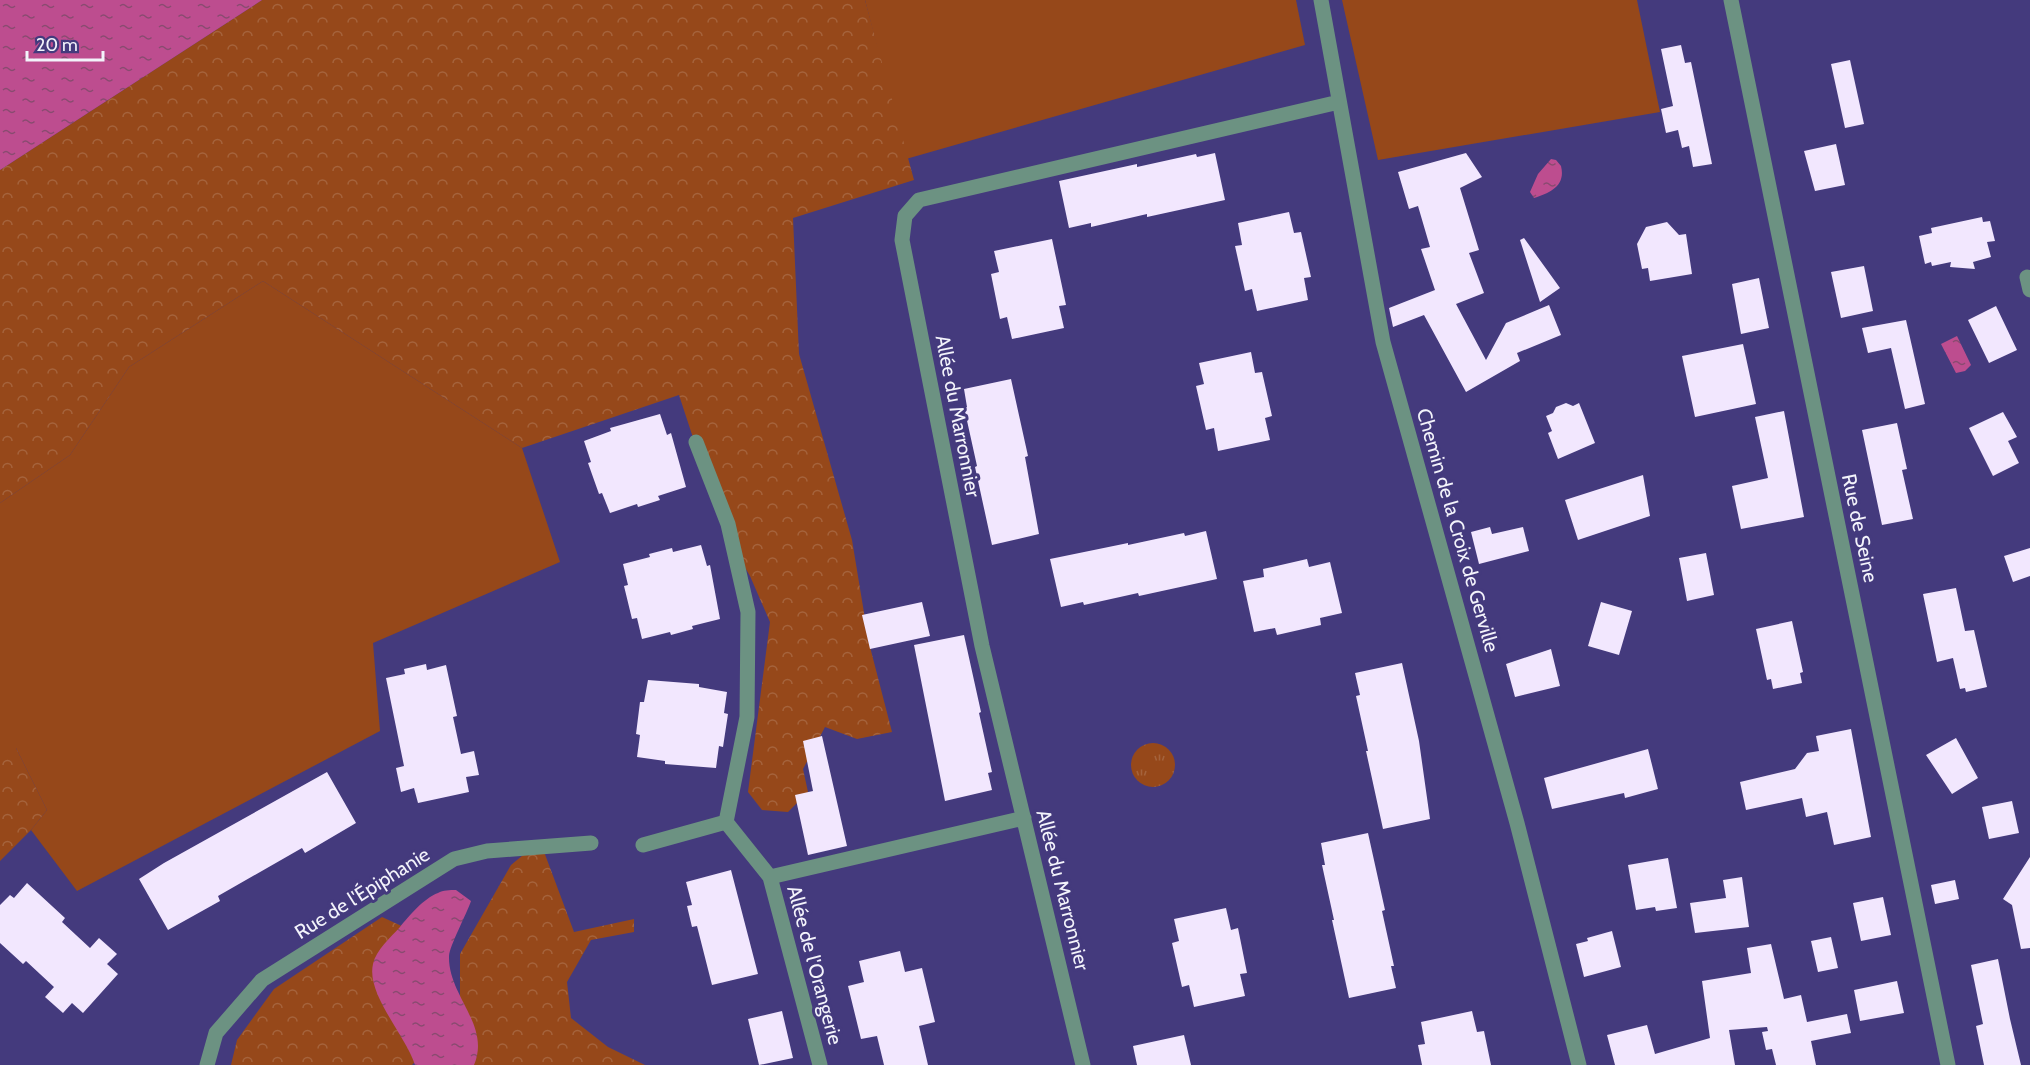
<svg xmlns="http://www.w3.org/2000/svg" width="2030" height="1065" font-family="Cabin,sans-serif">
	<defs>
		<pattern id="forest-crowns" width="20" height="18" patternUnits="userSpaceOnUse" patternTransform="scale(1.5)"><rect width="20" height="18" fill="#96481a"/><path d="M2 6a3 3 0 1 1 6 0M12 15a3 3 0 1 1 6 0" fill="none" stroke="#a5633c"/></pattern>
		<pattern id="park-tufts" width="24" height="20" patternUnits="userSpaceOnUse" patternTransform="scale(1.5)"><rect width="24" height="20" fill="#96481a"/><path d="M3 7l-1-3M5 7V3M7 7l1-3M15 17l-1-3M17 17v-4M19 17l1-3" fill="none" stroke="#a5633c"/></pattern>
		<pattern id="water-ripples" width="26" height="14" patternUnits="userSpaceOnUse" patternTransform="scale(1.5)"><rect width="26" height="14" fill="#bd4d8f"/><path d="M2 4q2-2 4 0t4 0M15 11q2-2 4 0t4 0" fill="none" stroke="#894b70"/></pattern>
	</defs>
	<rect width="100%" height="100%" fill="#443a7d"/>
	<path fill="#96481a" d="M865,0h431l9,45 -399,114z
		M1342,0h295l23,112 -282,48z
		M263,281l259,167 38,114 -187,81 7,88 -303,160 -46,-61 16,-20 -31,-62h-16v-245l70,-48 59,-88z"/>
	<path fill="url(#forest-crowns)" d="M262,0h603l49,180 -121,38 6,136 53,186 17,103 23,89 -35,7 -32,-12 -22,42 5,23 -20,20 -26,-2 -14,-18 22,-170 -20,-46 -26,-44 -45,-137 -157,53 -259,-167 -134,86 -59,88 -70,48v-333z
		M0,748h16l31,62 -16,20 -31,31z
		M540,841l34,91 60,-13v13l-43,8 -24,42 4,36 37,29 37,18h-179l-6,-22v-89l51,-89z
		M382,917l24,11 25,116 -19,21h-181l6,-25 37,-51z"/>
	<path fill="url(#park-tufts)" d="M1131 765a22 22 0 1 1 44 0a22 22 0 1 1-44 0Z"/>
	<path fill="url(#water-ripples)" d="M0,0h262l-262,170z
		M1551,159l5,1 5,6c5,20 -11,27 -27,32l-4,-6 8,-18z
		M1957,336l14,29 -6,6 -9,2 -15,-29z
		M456,890l15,11c-4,12 -22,46 -22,55 -1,40 42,69 25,109h-59c-9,-29 -49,-71 -42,-101 3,-14 18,-27 27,-37 9,-11 24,-29 38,-34 5,-3 12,-3 18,-3z"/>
	<path fill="#f2e7fe" d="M1681,45l4,18 6,-1 21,102 -19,3 -4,-21 -7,2 -4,-18 -12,3 -5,-24 12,-3 -12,-57z
		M1850,60l14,64 -19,4 -14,-64z
		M1836,144l9,41 -30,6 -11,-40z
		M1215,153l10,47 -78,17v-3l-56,13v-4l-22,5 -10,-47 78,-17v3l59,-13 1,3z
		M1466,153l16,24 -22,11 19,62 -10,3 15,40 -28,11 30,56 20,-37 43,-18 12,30 -44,18 3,8 -54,31 -42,-77 -31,12 -4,-19 46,-18 -14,-41 9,-2 -12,-41 -9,3 -11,-37z
		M1289,212l5,21 7,-1 10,45 -7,1 4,22 -51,11 -5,-22 -7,2 -10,-45 7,-1 -4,-22z
		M1982,217l1,5 7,-1 5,20 -8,1 4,15 -18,5 2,7 -25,-2 1,-5 -19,4 -1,-4 -6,2 -6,-28 13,-3 -1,-5z
		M1667,222l12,13 7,-1 6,40 -42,7 -2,-13 -6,1 -5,-25 9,-17z
		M1524,238l36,50 -20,14 -20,-62z
		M1052,239l14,66 -7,1 5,22 -52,11 -5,-22 -7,2 -9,-45 8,-2 -5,-21z
		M1864,266l9,45 -32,7 -10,-46z
		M1759,278l10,50 -28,6 -9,-50z
		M1996,306l21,44 -28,13 -21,-43z
		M1906,320l19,84 -20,5 -14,-61 -23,5 -6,-25z
		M1743,344l13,60 -61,13 -13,-61z
		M1251,352l4,21 7,-1 10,44 -7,2 5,22 -52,11 -4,-23 -8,2 -10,-44 8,-2 -5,-21z
		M1011,379l17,77 -3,1 14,77 -47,11 -17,-78 2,-1 -13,-59h3l-3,-18z
		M1566,403l7,3 6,-3 16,40 -37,16 -10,-26 4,-2 -6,-15 7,-3 3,-6z
		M1784,411l20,106 -63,12 -9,-43 36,-8 -13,-61z
		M2003,412l14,25 -9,4 11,22 -26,13 -24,-48z
		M660,414l7,21 4,-2 15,54 -28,9 2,4 -22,7 -1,-3 -27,9 -8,-20 -3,1 -11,-31 3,-1 -7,-21 27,-10 -1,-3z
		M1897,423l10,46 -5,1 11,49 -31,6 -20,-95z
		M1643,475l7,41 -72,24 -13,-40z
		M1490,527l2,7 31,-7 6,24 -50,13 -8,-32z
		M1206,531l11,48 -78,17 -1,-3 -54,12 -1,-3 -22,5 -11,-48 78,-16v2l56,-12 1,3z
		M701,545l6,21 3,-1 10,54 -28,7 1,3 -22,6 -1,-3 -28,7 -5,-21 -5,1 -8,-33 4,-1 -5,-21 27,-7 -1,-3 23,-6 1,4z
		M2030,548v28l-17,6 -9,-26z
		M1706,553l8,42 -27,6 -8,-43z
		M1307,559l2,8 21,-5 12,51 -22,5 1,7 -44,10 -2,-7 -21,4 -11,-51 21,-4 -1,-8z
		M1956,588l9,43 9,-1 13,57 -21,5 -1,-4 -5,1 -7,-31 -16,4 -14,-68z
		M922,602l8,34 -60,13 -8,-34z
		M1601,602l31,9 -13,44 -31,-9z
		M1792,621l11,51 -3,1 2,10 -29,6 -2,-10 -4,1 -11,-51z
		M964,635l17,77 -2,1 13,59 -4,1 4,17 -47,11 -31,-156z
		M1551,649l9,37 -45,11 -9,-33z
		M1402,663l17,78 11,78 -47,10 -17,-78h2l-12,-55 4,-1 -5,-22z
		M426,664l1,6 19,-5 11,51 -4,1 8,37 13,-3 5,24 -13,2 3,15 -51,11 -4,-15 -13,4 -5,-24 8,-2 -18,-88 19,-4 -1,-5z
		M648,680l51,4v3l28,5 -3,21 4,1 -5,33 -4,-1 -3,22 -51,-4v-3l-28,-4 3,-22 -4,-1 4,-32h4z
		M1851,729l20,108 -37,8 -7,-33 -21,5 -4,-19 -56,12 -6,-28 55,-13 12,-16 12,-2 -3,-15z
		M822,736l25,110 -39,9 -13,-60 18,-4 -10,-50z
		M1956,738l22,40 -26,16 -26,-39z
		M1648,749l10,40 -33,9 -1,-5 -72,16 -8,-31z
		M327,772l29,51 -51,30 -3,-5 -84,48 2,5 -52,29 -29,-51 25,-16z
		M2012,801l7,32 -30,6 -7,-32z
		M1368,833l17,77 -3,1 12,55h-3l5,22 -47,10 -17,-78h2l-12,-55h3l-4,-22z
		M2030,857v91l-9,1 -9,-44 -9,-6z
		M1668,858l9,50 -21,3 -1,-4 -19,3 -8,-45z
		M731,870l27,104 -46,11 -15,-59 -5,1 -5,-21 5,-1 -6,-23z
		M1742,877l7,50 -54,6 -5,-30 36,-5 -3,-18z
		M1955,880l4,19 -24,5 -4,-19z
		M27,883l38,35 -3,4 28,26 9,-10 18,16 -10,10 11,10 -35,39 -11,-10 -9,10 -18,-16 9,-10 -28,-26 -3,3 -23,-21v-38l10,-10 4,3z
		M1883,897l8,38 -30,6 -8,-38z
		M1226,908l5,22 7,-2 9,45 -7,1 5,22 -51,11 -5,-22 -7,2 -10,-44 7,-2 -5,-22z
		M1612,931l9,36 -37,10 -8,-33 12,-3 -1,-3z
		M1831,937l7,31 -20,4 -7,-31z
		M1771,944l13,55 17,-4 6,27 40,-8 4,19 -40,8 5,24h-40l-4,-16 -6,1 -4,-18 6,-1 -1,-4 -38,3 6,35h-120l-8,-30 40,-10 8,29 55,-16 -8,-57 49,-8 -4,-25z
		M900,951l5,21 17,-4 13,54 -16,4 9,39h-44l-7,-29 -16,3 -13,-53 16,-4 -5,-21z
		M1998,959l12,60 11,46h-37l-8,-39 7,-2 -12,-59z
		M1897,981l7,32 -44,8 -6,-31z
		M782,1011l11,47 -34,7 -11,-46z
		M1472,1011l5,21 7,-1 7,34h-69l-4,-20 7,-1 -4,-22z
		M1184,1035l7,30h-54l-4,-19z"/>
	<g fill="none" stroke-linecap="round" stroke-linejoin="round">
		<path stroke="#6c9282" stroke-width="15" d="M1321,0l62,342 134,481 62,242
			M1731,0l217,1065
			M2027,277l3,13
			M696,442l32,82 20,88 -1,105 -21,105
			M643,845l83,-23 44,55 254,-59
			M770,877l50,188
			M207,1065l9,-32 46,-53 192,-121 33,-8 104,-8
			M1083,1065l-101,-419 -80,-406 3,-24 14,-16 420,-98"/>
	</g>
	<g text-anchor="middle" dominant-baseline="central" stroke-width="6" stroke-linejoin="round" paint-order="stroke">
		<g font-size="20" fill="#f3f3fb" stroke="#443a7d">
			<text transform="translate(958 416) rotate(79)">Allée du Marronnier</text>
			<text transform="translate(1860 528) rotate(78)">Rue de Seine</text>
			<text transform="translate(1458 530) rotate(74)">Chemin de la Croix de Gerville</text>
			<text transform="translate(1063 890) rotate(76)">Allée du Marronnier</text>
			<text transform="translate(362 893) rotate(-32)">Rue de l'Épiphanie</text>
			<text transform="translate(815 965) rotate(75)">Allée de l'Orangerie</text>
		</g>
	</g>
	<path d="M27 51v9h76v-9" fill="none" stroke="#f3f3fb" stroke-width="3"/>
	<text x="36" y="51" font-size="18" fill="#f3f3fb" stroke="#443a7d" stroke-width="4.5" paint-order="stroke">20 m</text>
</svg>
